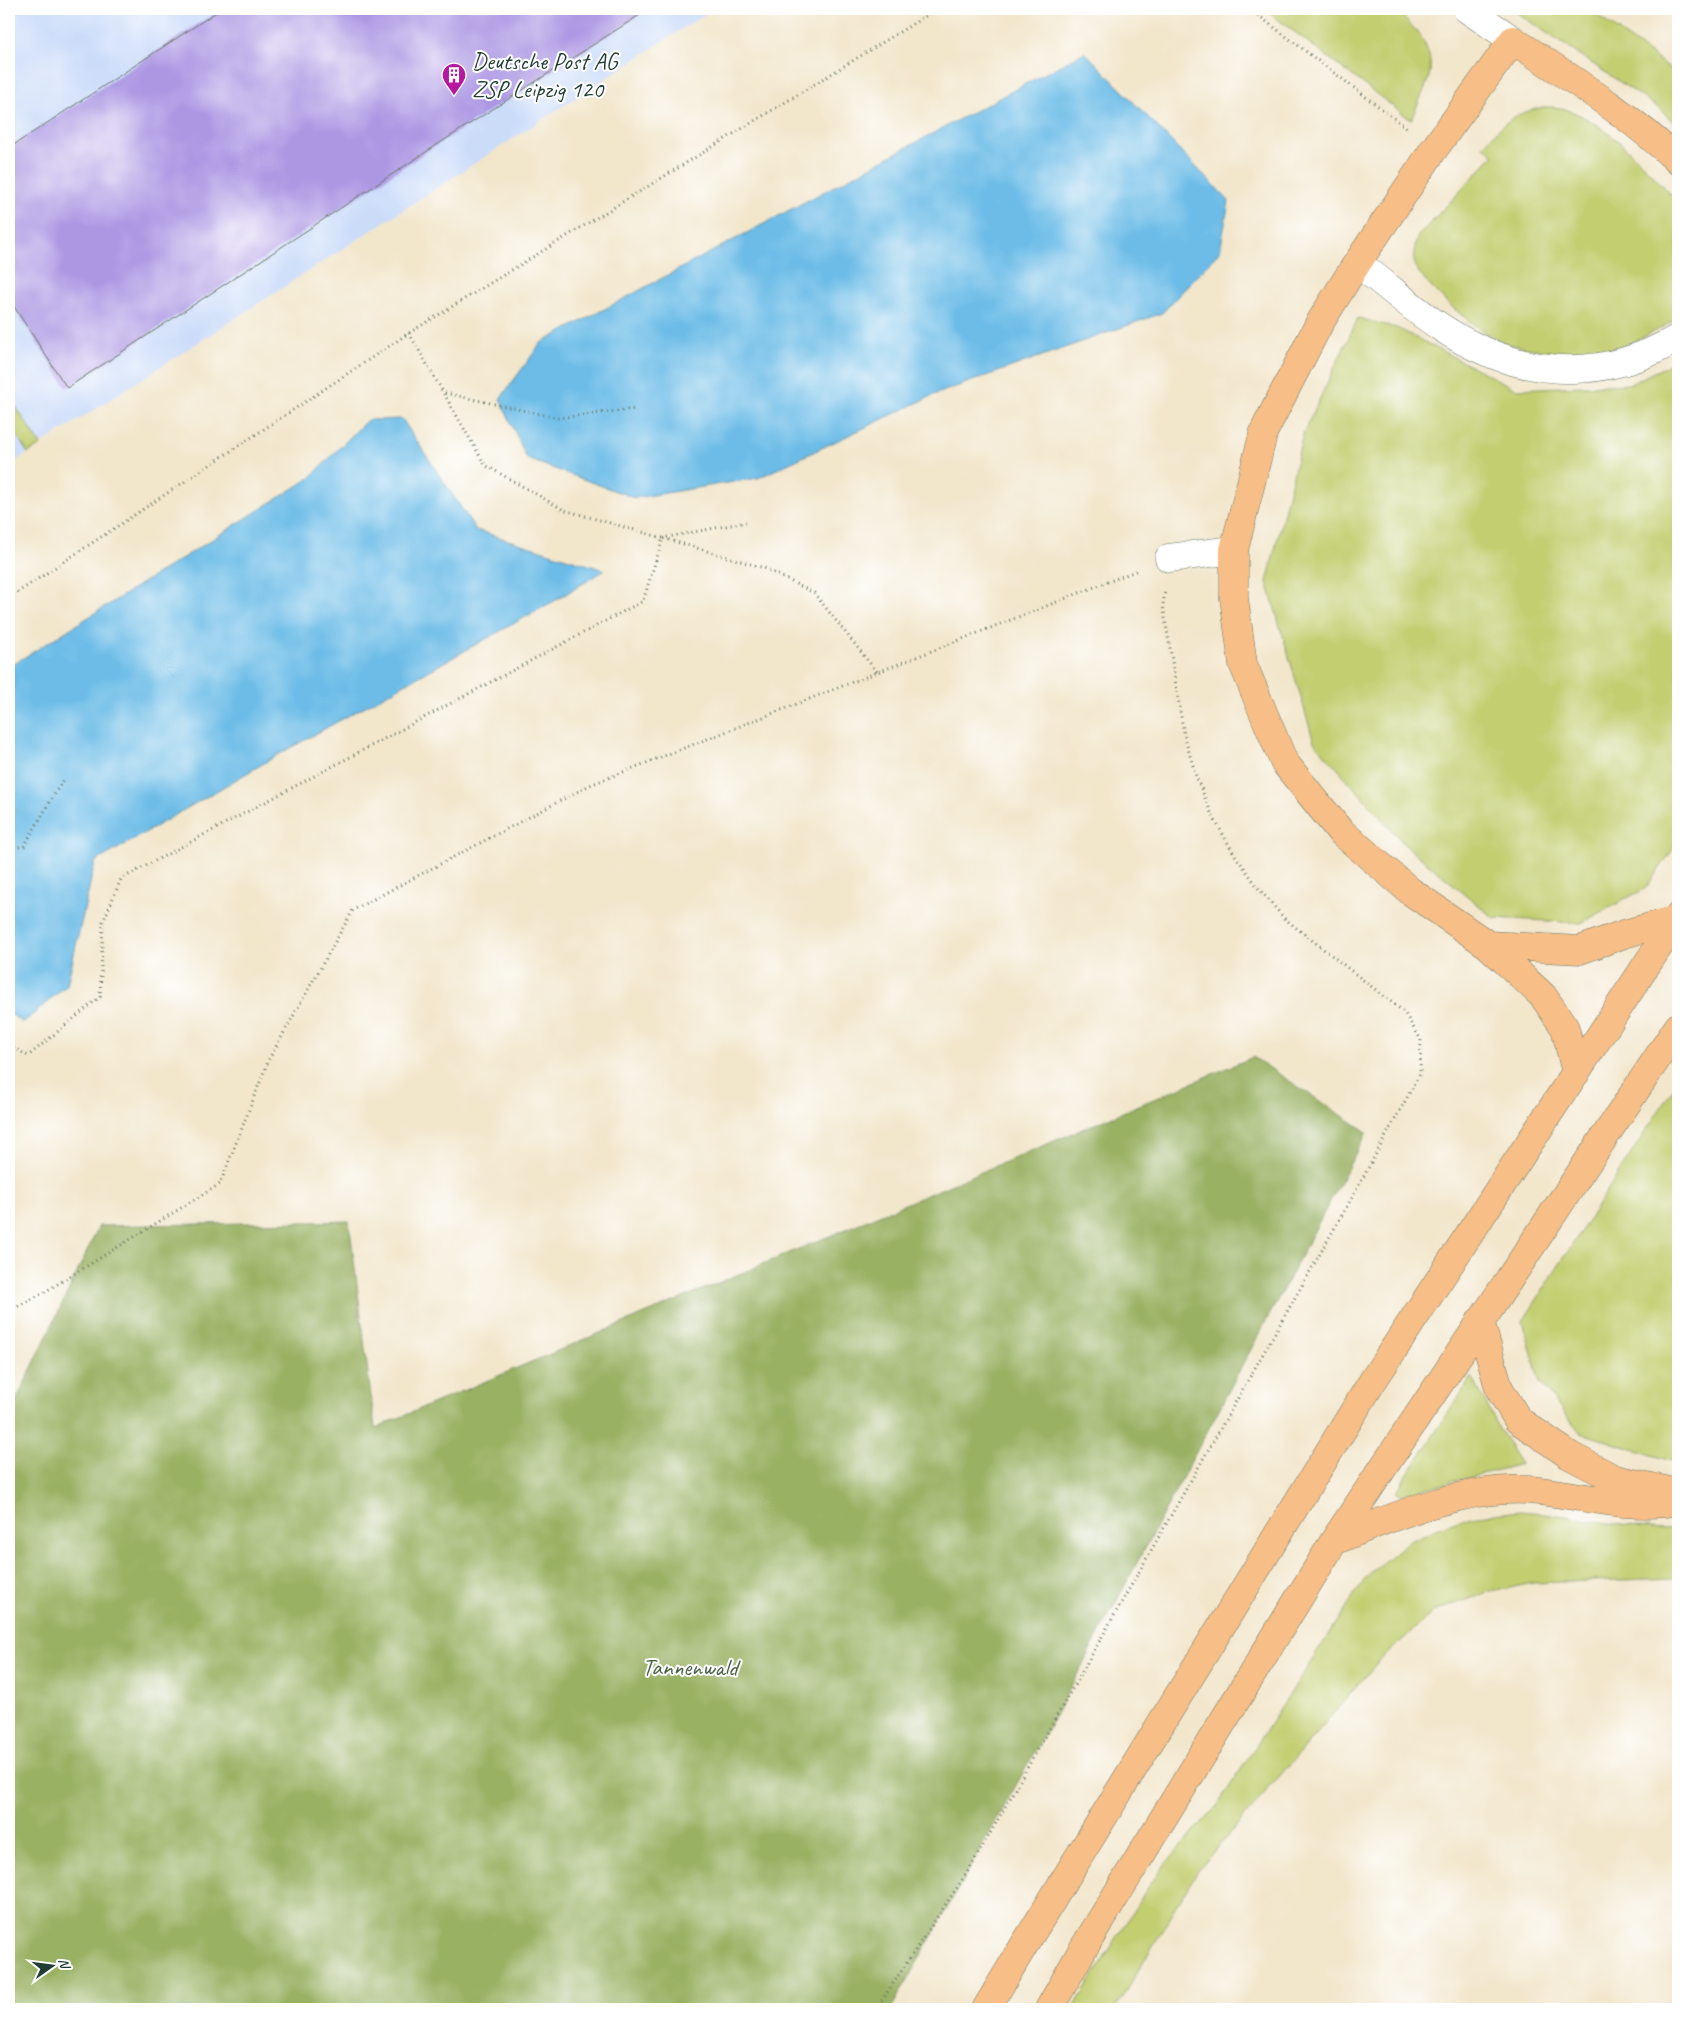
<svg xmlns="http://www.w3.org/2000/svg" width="1687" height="2018" font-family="Caveat,sans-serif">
	<rect width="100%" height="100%" fill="#fff"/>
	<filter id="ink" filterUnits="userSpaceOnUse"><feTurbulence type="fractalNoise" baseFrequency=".02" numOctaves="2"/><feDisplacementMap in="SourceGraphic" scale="10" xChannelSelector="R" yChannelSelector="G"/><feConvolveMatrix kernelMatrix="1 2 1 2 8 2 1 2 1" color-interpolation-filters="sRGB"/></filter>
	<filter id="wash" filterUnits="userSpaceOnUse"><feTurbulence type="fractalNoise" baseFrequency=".0096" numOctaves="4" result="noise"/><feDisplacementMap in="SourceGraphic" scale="20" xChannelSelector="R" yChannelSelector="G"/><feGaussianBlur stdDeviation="1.12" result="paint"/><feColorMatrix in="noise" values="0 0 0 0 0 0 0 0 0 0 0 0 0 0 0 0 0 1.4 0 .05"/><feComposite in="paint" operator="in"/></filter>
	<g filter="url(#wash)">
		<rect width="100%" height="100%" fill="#f2e6cb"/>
		<path fill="#cbdcf9" d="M9,9h704l-704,456z"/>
		<path fill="#c2ce70" stroke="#708652" d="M1264,9h130c18,16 39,35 36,63 -2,12 -14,35 -19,48z
			M1511,9h77l90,65v52l-18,-17z
			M1544,107c8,0 17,0 24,3 44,16 78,59 110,92v116c-27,16 -55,32 -88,35 -21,2 -70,-4 -90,-12 -20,-8 -78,-56 -85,-76 -3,-9 0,-20 3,-29l76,-81 -11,-9c22,-24 28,-32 61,-39z
			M1358,318l39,10 119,61 114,-5 48,-24v482l-32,46 -65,35 -87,-5 -90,-74 -90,-102 -47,-160 36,-148z
			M9,396l32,49 -13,8 -19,-29z
			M1678,1081v382l-97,-30 -41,-50 -17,-62z
			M1472,1377l34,64 15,23 -121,31 -4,-3z
			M1520,1511c53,3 105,19 158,18v49l-145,5 -47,10 -53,19 -57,52 -179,208 -82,137h-42l72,-117 19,-27 53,-59 150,-230 39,-33 32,-15 33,-11z"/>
		<path fill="#99b162" stroke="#5c774b" d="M1253,1057l114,75 -306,573 -170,304h-882v-593l90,-190 250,-5 26,207z"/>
		<path fill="#6cbce7" stroke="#467c8e" d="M1085,52l144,149 -9,50 -58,62 -226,81 -178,84 -123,20 -108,-39 -27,-60 41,-56z
			M402,419l74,111 129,40 -49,30 -273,152 -188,110 -28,123 -44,38 -14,-10v-346l301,-189 57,-58z"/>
		<g id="blocks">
			<path fill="#ac97e3" d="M221,9h428l-220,141 -362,238 -58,-89v-151z"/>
		</g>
	</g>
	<g filter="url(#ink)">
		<use href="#blocks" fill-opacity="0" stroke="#697869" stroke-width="1"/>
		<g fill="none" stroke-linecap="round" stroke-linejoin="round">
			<defs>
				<path id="minor" d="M1467,9l46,31
					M1357,263c28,20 53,44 82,63 76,51 159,59 239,12
					M1169,558l65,-8"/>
				<path id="major" d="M1488,945l92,5 44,-16 52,-14
					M1576,1073l-11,-45 -22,-32 -55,-51 -78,-54 -70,-60 -56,-69 -41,-98 -9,-66v-48l30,-119 55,-107 38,-61 77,-114 79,-109c57,38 116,74 165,121
					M1480,1321l19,67 19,32 51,35 46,24 63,14
					M1334,1541c62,-26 137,-58 205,-50 46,5 93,19 139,10
					M986,2009l37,-62 349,-565 306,-465
					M1049,2009l34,-60 251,-408 344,-514"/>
			</defs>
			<use href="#minor" stroke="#697869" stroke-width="29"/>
			<use href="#major" stroke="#697869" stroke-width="29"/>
			<path stroke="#697869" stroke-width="3" stroke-dasharray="1 4" stroke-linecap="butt" d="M1250,9l157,119
				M409,333l76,132 79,45 99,28 83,-16
				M445,393l113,25 76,-9
				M9,598l400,-265 528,-324
				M9,849l15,-3 40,-68
				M9,1045l19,11 72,-59 3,-75 18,-43 522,-278 20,-63 101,30 50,25 63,79
				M9,1311l34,-18 177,-109 49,-125 84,-149 237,-125 548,-215
				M876,2009l96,-144 382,-671 66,-120 1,-34 -17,-28 -119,-93 -26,-30 -26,-37 -21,-37 -16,-39 -12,-41 -21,-130 2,-15"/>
			<use href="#minor" stroke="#fff" stroke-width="28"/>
			<use href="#major" stroke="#f7be87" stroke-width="28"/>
		</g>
	</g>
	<defs>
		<symbol id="building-pin" viewBox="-11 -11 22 30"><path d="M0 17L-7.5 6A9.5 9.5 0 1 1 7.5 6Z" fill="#b5179e" stroke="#fff"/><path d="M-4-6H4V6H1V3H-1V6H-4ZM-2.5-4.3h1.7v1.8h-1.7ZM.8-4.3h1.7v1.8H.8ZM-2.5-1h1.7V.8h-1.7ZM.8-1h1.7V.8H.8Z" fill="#fff"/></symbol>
	</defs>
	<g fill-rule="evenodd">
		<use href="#building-pin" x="440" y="61" width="28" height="38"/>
	</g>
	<g text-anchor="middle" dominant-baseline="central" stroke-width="4" stroke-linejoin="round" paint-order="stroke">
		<g font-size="24" fill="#1f3d34" stroke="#fff" text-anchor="start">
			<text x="472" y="61">Deutsche Post AG<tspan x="472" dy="28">ZSP Leipzig 120</tspan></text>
		</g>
		<g font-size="24" fill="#486143" stroke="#fff">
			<text x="690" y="1667">Tannenwald</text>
		</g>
	</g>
	<rect width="1687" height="2018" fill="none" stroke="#fff" stroke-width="30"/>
	<g transform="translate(52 1966) rotate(76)" stroke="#ffffff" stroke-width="4" paint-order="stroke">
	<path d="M0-4L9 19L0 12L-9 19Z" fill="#1f3d34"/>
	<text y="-8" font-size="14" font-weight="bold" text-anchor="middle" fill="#1f3d34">N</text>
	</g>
</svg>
